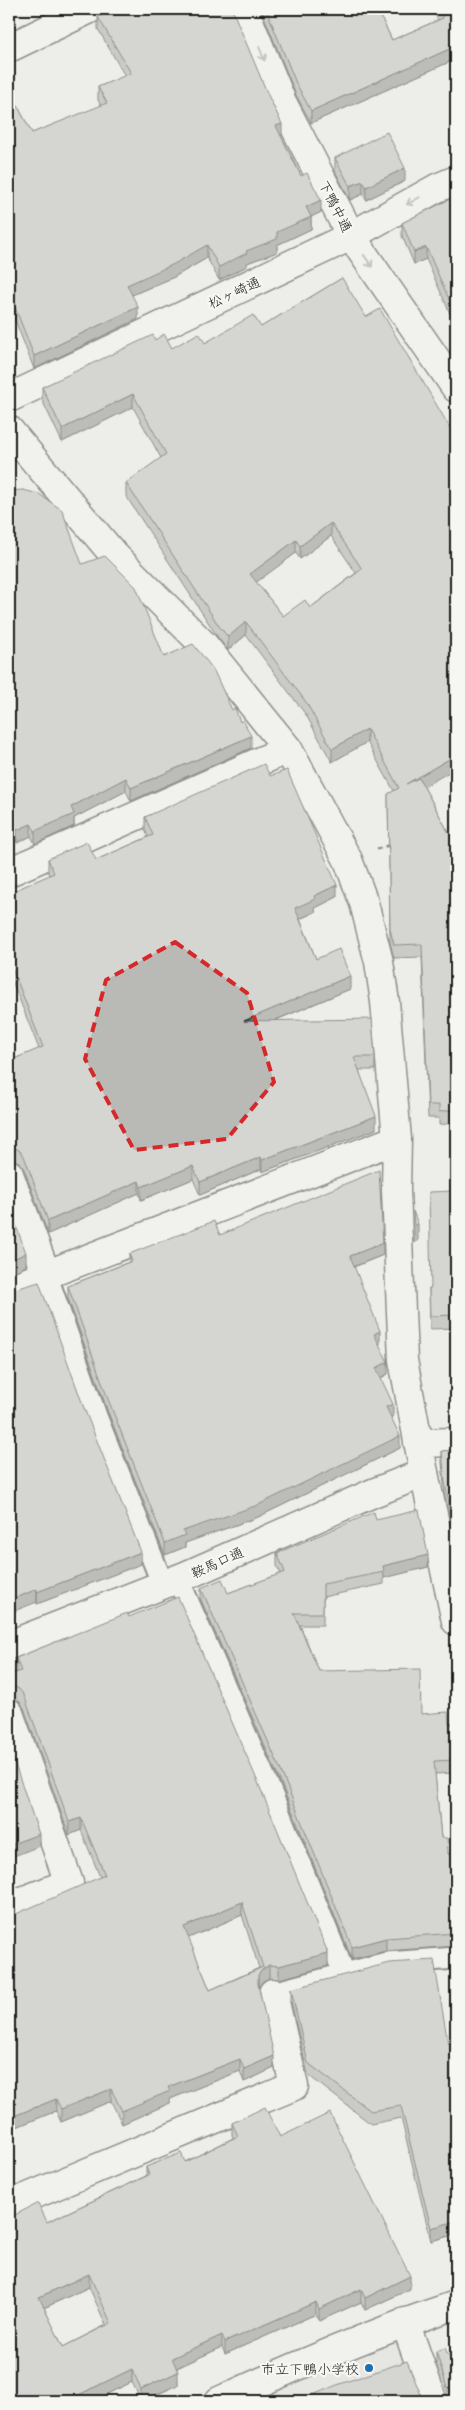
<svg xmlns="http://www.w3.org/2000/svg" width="465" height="2410" font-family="'Playpen Sans','Klee One',sans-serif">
	<rect width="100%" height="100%" fill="#edede9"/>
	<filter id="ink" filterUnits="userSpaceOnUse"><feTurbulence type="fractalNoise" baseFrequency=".02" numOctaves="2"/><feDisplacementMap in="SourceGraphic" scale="10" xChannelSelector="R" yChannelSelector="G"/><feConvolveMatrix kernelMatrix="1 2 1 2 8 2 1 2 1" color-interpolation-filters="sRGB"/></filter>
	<g filter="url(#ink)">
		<path fill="#ddddda" d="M401,2335l22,66h-170z"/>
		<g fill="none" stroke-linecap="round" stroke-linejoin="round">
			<defs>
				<path id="lane" d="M46,1274l50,142 67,169
					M178,1579l91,209 75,185
					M273,1993l114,-30 69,-5"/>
				<path id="street" d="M244,9l38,93 69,134 105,152
					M9,48l81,-39
					M9,398l342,-162 86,-48 19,-8
					M9,430l105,125 90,90 84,104 60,111 16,43 15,59 6,40 12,137 -1,51 7,170 21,113 32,148
					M9,872l279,-123
					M9,1174l37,100
					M9,1289l388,-150
					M418,1443l38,-1
					M9,1713l60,170 -60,23
					M9,2205l285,-119 -21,-93
					M405,2322l28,79
					M219,2401c78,-36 156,-69 237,-96"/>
				<path id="secondary" d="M9,1645l176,-69 188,-83 51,-20"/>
			</defs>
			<use href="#lane" stroke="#1c1c1c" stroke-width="25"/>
			<use href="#street" stroke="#1c1c1c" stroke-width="31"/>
			<use href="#secondary" stroke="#1c1c1c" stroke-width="31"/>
			<path stroke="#1c1c1c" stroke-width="3" stroke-dasharray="4 4" stroke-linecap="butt" d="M444,830l12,-2
				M377,849l16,-5"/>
			<use href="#lane" stroke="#f6f6f2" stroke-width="21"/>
			<use href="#street" stroke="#f6f6f2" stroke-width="28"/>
			<use href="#secondary" stroke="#f6f6f2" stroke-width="28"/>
		</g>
		<path fill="#9f9f9d" stroke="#1c1c1c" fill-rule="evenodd" d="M261,9h116l15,31 46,-20 -6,-11h24v50l-145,64 -15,-28z
			M98,17l184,119h-1l20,40 20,36 -10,5v12l-34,16v7l-30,11v3l-28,14 -12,-22 -33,19 -42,18 6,24 -104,50 -19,-49 -6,3v-233l23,43 69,-27 -3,-6v-13l27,-11 -27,-47z
			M335,158l70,23 -39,19 -3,-6 -13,6 -15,-29z
			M456,196v131l-30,-68 -12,5 -12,-28v-13z
			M342,278l82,509 32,59v482l-26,1 -1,-41h2l22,-97 -1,-68 -13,2v-7h-11l-6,-161 -28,1 -4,-16 -2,-148 6,-3 -27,-49 -35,20 -26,-47 -60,-80 -18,15 -9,-11 -93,-143v-13l35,-25 -28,-51 -71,35 -20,-42v-13l113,-47 17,8 33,-5 56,-16zM331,536l25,37 -46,35 -27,8 -27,-34 40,-29 4,6z
			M9,491l73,73 82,93 87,91 -120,53 -5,-10 -52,27v8l-39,18 -4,-8 -14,7 -5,-11z
			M270,776l67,121 -22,11v4l-15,7 16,40 34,30 -76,32 101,36v13h-16l17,59 -114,43 -1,-3 -61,26 -7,-16 -52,21 -2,-7 -91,41 -24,-65 -5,-7 -8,-3h-2v-98l30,-12 -30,-76v-80l40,-17 -1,-4v-13l48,1 52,-23 -3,-8v-12z
			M220,1235l163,20 -29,12 26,77h-1l9,30 -7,4 12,38 -2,1 9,31 -142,69 -73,26v4l-20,8 -57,-143 -40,-114v-12l61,-24v-8z
			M9,1291l132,273 -104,40v-2z
			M456,1450v98l-11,-52 -3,-33v-12z
			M376,1520l52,47 -44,11v6l-61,13v28h-23l19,46 102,43 28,10h7v49l-21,1 6,64 7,16h8v92l-70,5 -34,8 -71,-176 -80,-183v-12l27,5 53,-19 -4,-8v-13z
			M129,1617l199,349 -49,13 -10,-1 -6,3 -4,6 15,81 -30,14 -4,-11 -70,28v4l-48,21 -11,-23 -50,21 -5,-11 -47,19 91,-253 -19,-47 -12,5 -45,-127 -5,-7 -7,-3h-3v-23l8,-3 -1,-14zM242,1915l17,53 -49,22 -22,-52z
			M291,1989l157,55 8,-2v192l-25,7 -30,-123 -30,6 -63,-49 -17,-74z
			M232,2123l48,14 130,152 -45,21 -4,-8 -42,19 -3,-7 -91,40 -3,-7 -45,21 1,17 -35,16h-2l-9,-19 -40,19h-83l38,-179 99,-46v-9l39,-5 48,-24 -1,-3zM89,2287l17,38 -43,22 -19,-39z
			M455,2327h1v16l-1,-3z
			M436,2351l12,4 8,46 -11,-3 1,-2 -10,-33z"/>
		<path fill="#82827f" stroke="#1c1c1c" d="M456,46v13l-145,64v-12z
			M282,124v12l-6,3v-13z
			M405,168v13l-39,19v-13z
			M363,181v13l-13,6v-14z
			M321,200v12l-10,5v12l-34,16v7l-30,11v3l-28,14v-13l58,-35 29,-25z
			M207,245v13l-33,19 -47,20v-12z
			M426,247v12l-12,5v-12z
			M15,307v13l-6,3v-13z
			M138,307v12l-104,50v-13z
			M133,394v13l-71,35v-13z
			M331,523v13l-31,23v-13z
			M296,540v13l-46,34v-13z
			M246,622v13l-18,15v-13z
			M367,729v13l-35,20v-13z
			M251,736v12l-120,53v-13z
			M456,755v13l-50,29v-13z
			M126,778v13l-52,27v8l-39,18v-13l36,-24z
			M12,820v12l-3,2v-13z
			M31,824v12l-14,7v-13z
			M337,885v12l-22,11v4l-20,9v-13l19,-12z
			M350,976v13l-106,44v-12z
			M376,1116v13l-114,43v-12z
			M261,1157v12l-61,26v-13z
			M193,1166v13l-52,21v-13z
			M139,1181v12l-91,41v-13z
			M418,1224v17l-4,2v-17z
			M383,1243v12l-33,13v-12z
			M26,1253v13l-17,8v-13z
			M380,1331v13l-6,2v-12z
			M388,1362v12l-12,6v-12z
			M393,1404v12l-7,4v-13z
			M400,1436v12l-142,69 -73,26v4l-20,8v-12l18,-12z
			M141,1552v12l-104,40v-12z
			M428,1555v12l-44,11 -1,-12z
			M37,1589v13l-28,11v-12z
			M81,1818v12l-12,5v-13z
			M39,1834v12l-25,10v5l-5,2v-12l3,-7z
			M242,1902v13l-58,25v-13z
			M386,1938v13l-34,8v-12z
			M328,1953v13l-49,13v-13z
			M269,1965v13l-6,3 -5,7v-13l5,-6z
			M274,2056v12l-30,14v-13z
			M240,2059v12l-70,28v4l-48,21v-13l46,-24z
			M111,2089v12l-50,21v-13z
			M56,2099v12l-47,19v-12z
			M456,2221v13l-25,7v-13z
			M89,2274v13l-50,23v-13z
			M410,2276v13l-45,21v-12z
			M361,2289v13l-42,19v-12z
			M316,2302v12l-91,40v-12z
			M222,2335v12l-50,23v-12z
			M132,2369v13l-40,19h-26z
			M178,2372v13l-37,16v-12z"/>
		<path fill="#b9b9b6" stroke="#1c1c1c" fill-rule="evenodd" d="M114,9h118l36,86 14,29 -6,2 25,50 6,-3 14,27 -15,7 5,10 -34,15v7l-31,12 1,2 -28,14 -12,-22 -33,19 -47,21 11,22 -104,49 -19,-49 -6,3v-220l23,43 75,-30 -9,-16 33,-14 -33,-56z
			M266,9h111l15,31 51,-22 -5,-9h18v37l-145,65 -15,-28z
			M387,132l18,36 -39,19 -3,-6 -13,5 -15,-28z
			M456,196v119l-30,-68 -12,5 -12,-29z
			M342,278l24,39 14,-8 76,129v317l-50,29 13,-6 37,68v469l-26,1 -1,-28h2l-2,-96 24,-1 -1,-81 -13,2v-7h-11l-6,-161 -28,1 -4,-16 -2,-135 11,-6 -32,-59 -35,20 -26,-47 -60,-80 -18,15 -9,-11 -93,-143 40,-29 -33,-60 -71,35 -20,-42 111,-52 2,5 9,-6 8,14 27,-15 6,10 48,-28 8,12zM331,523l31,46 -52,39 -5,-8 -22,16 -33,-42 46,-34 4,6z
			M23,490l16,4 23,16 20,54 23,-8 31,31 28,70 29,-13 20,25 19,41 3,-2 5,14 3,-2 8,16 -120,52 -5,-10 -55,29 3,7 -39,17 -4,-7 -14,6 -5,-10 -3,1v-330z
			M264,764l6,12 17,-6 50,115 -23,11 1,3 -20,9 21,51 23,-10 11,27 -106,45 128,-2 3,38h-21l22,59 -114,44 -1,-3 -61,25 -7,-16 -52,21 -2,-6 -91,40 -24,-65 -5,-6 -8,-4h-2v-85l34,-14 -34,-87v-67l45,-20 -6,-14 39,-17 9,18 57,-25 -8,-18z
			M379,1170l4,73 -33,13 30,75 -6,3 14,28 -12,6 17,36 -7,3 14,29 -142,69 -75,26 2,4 -20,8 -57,-144 -40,-113 64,-25 -3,-7 85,-33 6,14z
			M9,1206l17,47 -17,8z
			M413,1211l5,13 -4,2z
			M39,1282l45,126 57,144 -104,40v-3l-28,12v-310z
			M456,1450v86l-11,-53 -3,-32z
			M419,1510l9,45 -45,11 1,6 -61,12v29h-29l25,58 101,-2 1,45 27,-2 1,12h7v36l-22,1 7,77h6l1,16h8v79l-70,5 -34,9 -71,-176 -80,-183 21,-9 6,14 57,-21 -8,-19 97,-41 2,8z
			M178,1597l79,183 71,173 -49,13 -10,-1 -6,4 -5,6v9l16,72 -30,13 -4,-10 -72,28 2,4 -48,20 -11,-22 -50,20 -5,-10 -47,19v-201l96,-42 -24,-57 -12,4 -45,-127 -5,-6 -7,-4h-3v-10l12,-4 -5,-13 111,-45 2,4zM242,1902l21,65 -53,23 -26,-63z
			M9,1747l30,87 -27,10 2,5 -5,2z
			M434,1960l14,84 8,-2v179l-25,7 -30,-122 -30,5 -63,-48 -17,-74 98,-26z
			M265,2107l15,30 50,-24 80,163 -45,22 -4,-9 -42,20 -3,-7 -91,40 -3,-7 -50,23 6,14 -37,17 -9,-20 -66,32h-57v-183l29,-15 9,19 102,-47 -3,-8 35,-14 4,9 53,-26 -6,-13zM89,2274l22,49 -48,24 -24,-50z
			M445,2348l3,7 8,-3v49h-15l4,-3 3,-7 -12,-40z
			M407,2361l16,39 2,1h-127l39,-16z"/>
		<defs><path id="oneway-shaft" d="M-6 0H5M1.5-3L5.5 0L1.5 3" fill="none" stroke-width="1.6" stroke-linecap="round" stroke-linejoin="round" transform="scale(1.25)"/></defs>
		<g stroke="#949492">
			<use href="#oneway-shaft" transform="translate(262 54) rotate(68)"/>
			<use href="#oneway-shaft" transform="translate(413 201) rotate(151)"/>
			<use href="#oneway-shaft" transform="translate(368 261) rotate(55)"/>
		</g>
	</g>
	<path d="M0 0H465V2410H0ZM175,942l72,51 27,89 -47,57 -93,11 -49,-91 21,-79z" fill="#edede9" fill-opacity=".55" fill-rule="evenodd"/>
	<path fill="none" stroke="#d62828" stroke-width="4" stroke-dasharray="10 6" stroke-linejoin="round" d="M175,942l72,51 27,89 -47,57 -93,11 -49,-91 21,-79z"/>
	<circle fill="#1f6fb2" stroke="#f6f6f2" stroke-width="2" cx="369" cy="2368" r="5"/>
	<g text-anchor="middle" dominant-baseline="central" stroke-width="4.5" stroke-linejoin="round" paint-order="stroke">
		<g font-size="14" fill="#1c1c1c" stroke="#f6f6f2">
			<text transform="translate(336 206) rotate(63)">下鴨中通</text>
			<text transform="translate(234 292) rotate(-25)">松ヶ崎通</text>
			<text transform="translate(217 1562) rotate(-24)">鞍馬口通</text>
		</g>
		<g font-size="14" fill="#1c1c1c" stroke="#f6f6f2" text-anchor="end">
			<text x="359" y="2368">市立下鴨小学校</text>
		</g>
	</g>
	<rect width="465" height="2410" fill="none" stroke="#f6f6f2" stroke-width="30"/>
	<rect x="15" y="15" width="435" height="2380" fill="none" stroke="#1c1c1c" stroke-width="2" filter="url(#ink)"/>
</svg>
